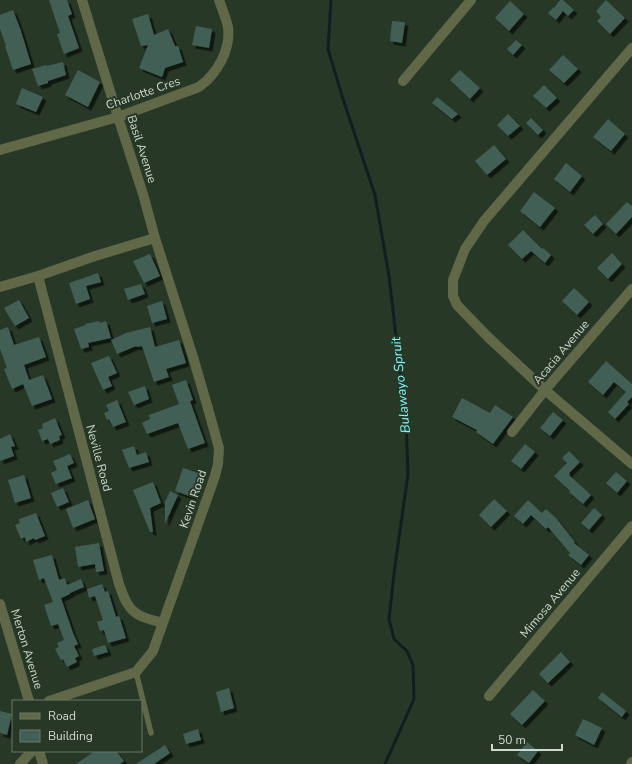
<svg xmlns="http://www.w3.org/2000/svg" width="632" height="764" font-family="'Nunito Sans',sans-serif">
	<defs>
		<filter id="shadow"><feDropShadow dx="3.5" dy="3.5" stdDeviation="0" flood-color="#0009"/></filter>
	</defs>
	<rect width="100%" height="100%" fill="#273827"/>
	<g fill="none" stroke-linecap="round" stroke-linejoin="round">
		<path stroke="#0f1f1f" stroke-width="3" d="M331,0l-3,49 15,50 32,96 14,81 17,146 2,52 -13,92 -6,53 5,20 13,12 6,14 1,34 -29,65"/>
	</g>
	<path fill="#425f55" filter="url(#shadow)" d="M49,0h18l5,14 -4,2 11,32 -15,6 -7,-20 3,-1z
		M560,0h3l11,10 -6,6 -5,-5 -7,9 -8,-7 6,-6v1z
		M606,0l19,18 -15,16 -13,-13 4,-4 -5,-6z
		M510,1l14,13 -15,17 -14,-13z
		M13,10l8,21 10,33 -18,6 -8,-24h1l-6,-17v-14z
		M148,14l6,21 14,-6 7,17h3l5,16 -18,6 -3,9 -23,-9 9,-23 -7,1 -9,-27z
		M392,21l13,1 -3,21 -12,-2z
		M196,26l16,3 -3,19 -17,-3z
		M516,40l6,5 -9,10 -6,-6z
		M563,55l15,14 -14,14 -15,-13z
		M63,62l3,13 -18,6v2l-10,3 -6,-17 14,-4 1,1z
		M78,70l22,12 -12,25 -23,-12z
		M460,70l20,18 -10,11 -20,-19z
		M544,85l13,13 -11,10 -13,-12z
		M22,88l21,9 -7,15 -20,-8z
		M437,97l21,17 -6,5 -20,-16z
		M508,114l12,12 -12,10 -11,-11z
		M531,118l12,12 -5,5 -12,-12z
		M608,119l17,15 -14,17 -18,-14z
		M494,145l12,14 -19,16 -12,-14z
		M566,163l16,13 -12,16 -16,-13z
		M534,192l21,16 -15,19 -20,-16z
		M627,202l5,4v11l-16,17 -10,-10z
		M595,215l8,9 -10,10 -9,-9z
		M523,230l19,19 1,-1 8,7 -6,8 -14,-12 -9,8 -14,-14z
		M612,253l10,11 -14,15 -11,-11z
		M150,254l10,22 -16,7 -11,-22z
		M98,273l3,9 -15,4 4,13 -14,5 -7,-21z
		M141,284l4,10 -17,6 -4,-11z
		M574,288l15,14 -12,13 -15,-14z
		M19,300l10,18 -14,8 -11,-18z
		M162,301l5,18 -15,4 -5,-17z
		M99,321l1,2 6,-2 5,17 -23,5 1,4 -8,2 -7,-20 12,-4 -1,-1z
		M8,327l6,18 25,-8 7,20 -22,8 5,15 14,-5 9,24 -20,7 -9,-22 -11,5 -8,-20 3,-1 -7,-19v-19z
		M150,327l5,20 24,-7 7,23 -20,6 3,8 -15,5 -12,-36 -5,1 -1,-1 -19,8 -6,-14 15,-7z
		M109,356l8,17 -9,4 4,9 -9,4 -12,-27z
		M606,361l26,23v13l-5,5 2,2 -14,15 -7,-7 18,-20 -12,-10 -11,13 -15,-13z
		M186,380l7,20 -3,1 15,42 -17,6 -10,-26 -31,11 -5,-11 8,-4 -1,-4 30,-11 -7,-19z
		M145,386l4,13 -15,6 -6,-13z
		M462,398l28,15 5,-8 18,12 -20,27 -17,-12 1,-2 -25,-13z
		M117,400l9,22 -13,5 -4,-8 -2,1 -3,-7 5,-2 -3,-6z
		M553,412l10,8 -13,16 -10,-8z
		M55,418l7,17 -3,1 1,4 -10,4 -2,-5 -6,2 -4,-11 5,-2 -1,-4z
		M10,434l5,12 -4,1 3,9 -14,5v-22z
		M525,444l10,8 -14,17 -10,-8z
		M134,446l3,9 9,-3 3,10 -20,6 -7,-18z
		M569,451l11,11 -11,11 1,1 -1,1 22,20 -8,9 -14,-12 1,-1 -16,-15 13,-13 -5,-5z
		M70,454l4,9 -7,3 5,12 -16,6 -5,-11 6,-3 -4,-9z
		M183,468l18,6 -9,23 -17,-6z
		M616,472l11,9 -10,12 -11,-10z
		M24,475l7,23 -16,5 -7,-23z
		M153,482l8,21 -11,5 3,24h-3l-17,-42z
		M63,488l6,14 -12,5 -6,-14z
		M170,491l8,4 -13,29v-22z
		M494,499l13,12 -16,16 -12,-12z
		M88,500l7,19 -22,9 -7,-19z
		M528,500l14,13 4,-4 10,9 19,24 -1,1 15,12 -8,10 -13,-10 2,-2 -22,-26 -2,2 -15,-14 -8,9 -9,-8z
		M594,508l8,7 -13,15 -8,-7z
		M36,513l9,23 -10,4 -1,-2 -8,4 -1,-5 -4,2 -6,-14 5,-2 -1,-4z
		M99,543l5,28 -8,1 -1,-8 -17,3 -3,-20z
		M52,555l7,25 6,-2 2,7 14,-6 3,8 -14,6v1l-9,4 12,35 5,11 -4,2 5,10 -4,2 2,4 -10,5 -4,-8 -2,1 -6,-11 4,-2 -2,-4 7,-3 -6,-16 -7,2 -7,-21 9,-3 -9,-24 -5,2 -6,-20z
		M102,584l3,8 3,-1 8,26 3,-1 7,22 -18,5 -4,-13 -4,1 -3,-9 6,-2 -8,-24 -6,2 -2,-9z
		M105,645l3,7 -14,4 -2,-7z
		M561,652l9,10 -22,21 -9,-9z
		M229,688l5,20 -13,4 -5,-20z
		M533,690l12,11 -23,24 -12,-11z
		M602,692l24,19 -4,6 -24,-19z
		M0,711l12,3 -5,21 -7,-2z
		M583,719l19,9 -8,17 -19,-10z
		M198,729l3,11 -15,4 -3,-10z
		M527,742l11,9 -9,12 -12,-8z
		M165,745l5,8 -16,11h-18z
		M95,751h21l8,10 -4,3h-44z"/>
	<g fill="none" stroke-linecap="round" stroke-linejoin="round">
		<path stroke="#616848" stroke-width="5.5" d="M136,672l15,61"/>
		<path stroke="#616848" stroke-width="10" d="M632,48l-148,173 -19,28 -12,31v16l4,9 31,32 57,53 87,74
			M403,81l68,-81
			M0,150l118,-33 81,-30c18,-13 32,-37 29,-60 -2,-9 -6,-18 -9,-27
			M38,276l81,308c4,11 8,25 20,31 7,4 17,6 24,8
			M0,287l38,-11 57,-20 60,-18
			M512,432l33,-42 87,-101
			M0,604l29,97
			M489,696l143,-170
			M49,701l87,-29 17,-21 62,-175 3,-12 1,-16 -12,-43 -14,-48 -38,-119 -12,-44 -25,-77 -36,-117
			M39,751l4,13
			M20,764l12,-13
			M631,764l1,-2"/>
	</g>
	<g text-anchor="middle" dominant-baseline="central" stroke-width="4" stroke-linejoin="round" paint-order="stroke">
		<g font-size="12" fill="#ced9ce" stroke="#273827">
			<text transform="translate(143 93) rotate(-19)">Charlotte Cres</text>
			<text transform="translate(142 149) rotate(72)">Basil Avenue</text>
			<text transform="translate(561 352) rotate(-50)">Acacia Avenue</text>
			<text transform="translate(99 458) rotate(75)">Neville Road</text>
			<text transform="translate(193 499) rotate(-71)">Kevin Road</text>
			<text transform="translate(550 603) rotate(-50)">Mimosa Avenue</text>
			<text transform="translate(27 649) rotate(73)">Merton Avenue</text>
		</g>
		<g font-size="13" font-style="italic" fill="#7ff9fd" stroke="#273827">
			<text transform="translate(401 385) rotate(-96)">Bulawayo Spruit</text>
		</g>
	</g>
	<rect x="12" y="700" width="130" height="52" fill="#273827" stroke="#6a786a"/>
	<rect x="20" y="713" width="20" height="6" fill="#616848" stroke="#6a786a"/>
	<text x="48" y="720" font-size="12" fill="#ced9ce">Road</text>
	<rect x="20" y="730" width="20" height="12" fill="#425f55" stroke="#6a786a"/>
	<text x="48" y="740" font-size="12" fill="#ced9ce">Building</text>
	<path d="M492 744v6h70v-6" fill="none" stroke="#ced9ce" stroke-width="2"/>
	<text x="498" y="744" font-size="12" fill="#ced9ce" stroke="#273827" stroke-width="3" paint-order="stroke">50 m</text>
</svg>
